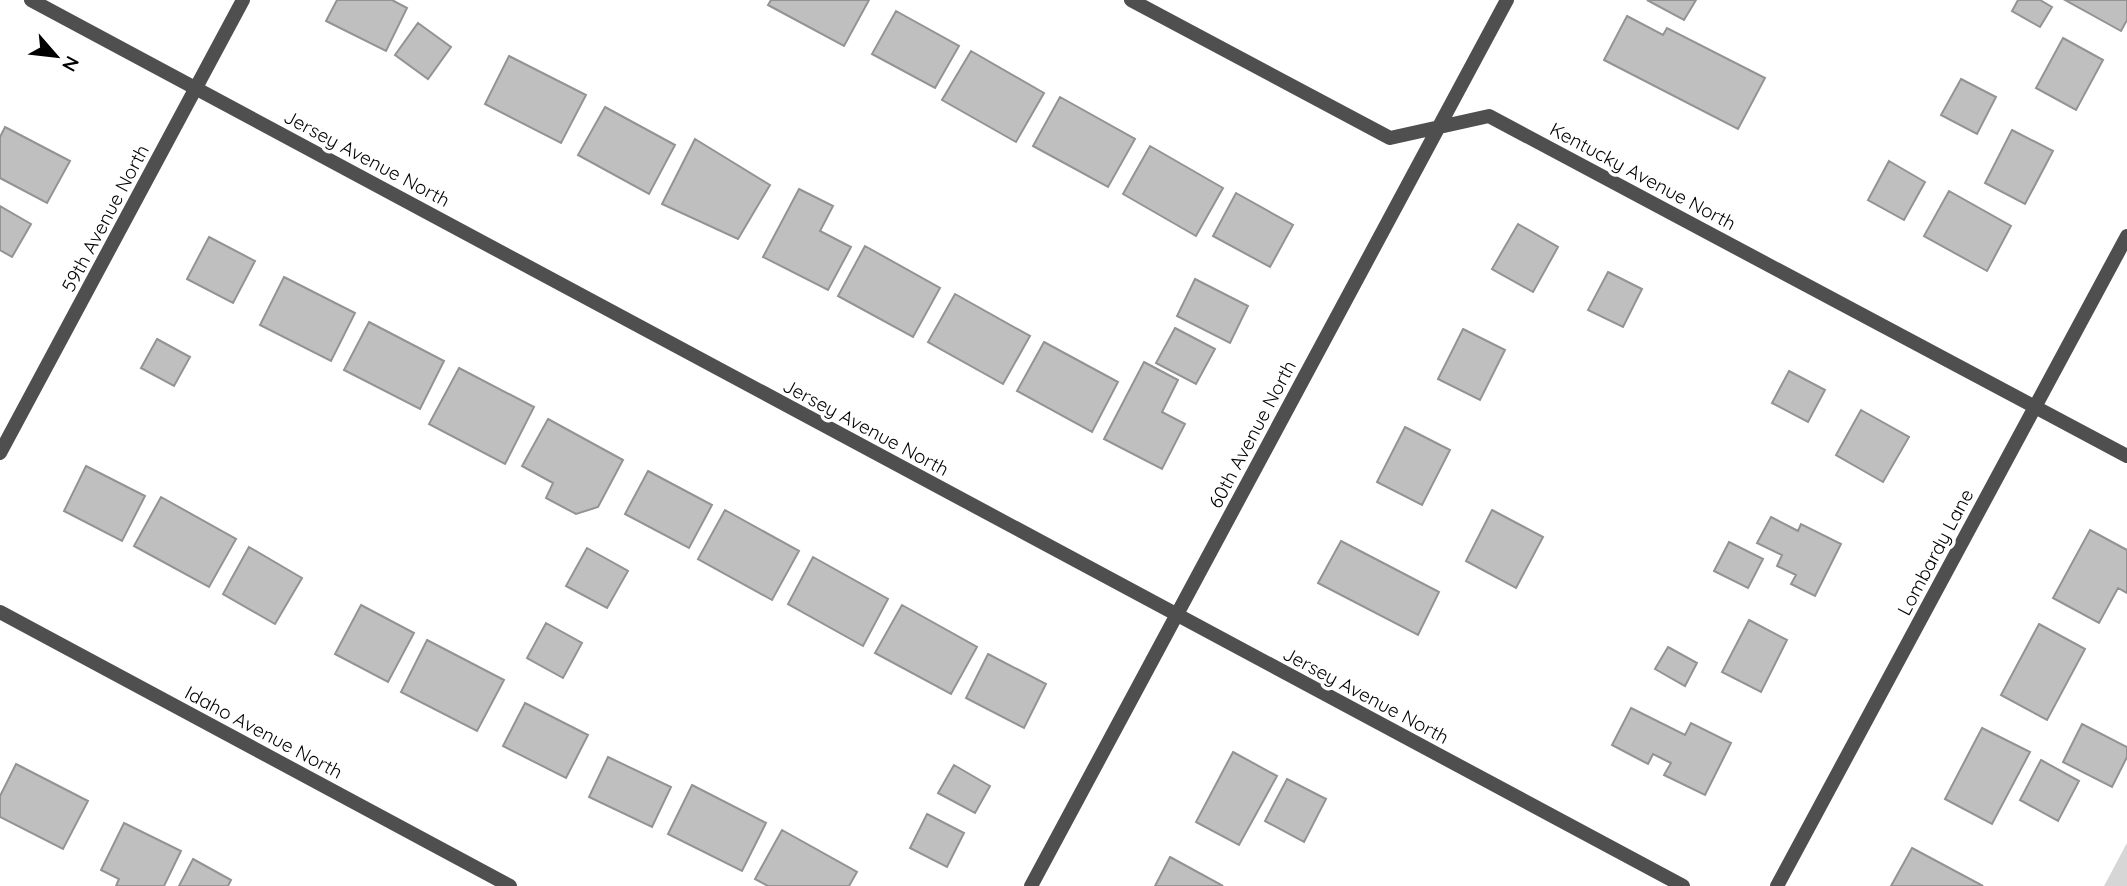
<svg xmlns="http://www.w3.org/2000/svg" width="2127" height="886" font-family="Quicksand,sans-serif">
	<rect width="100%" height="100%" fill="#fff"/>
	<path fill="#d6d6d6" d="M2127,843v43h-23z"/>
	<path fill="#bfbfbf" stroke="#939393" stroke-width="2" d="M337,0h55l15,8 -21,43 -60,-30z
		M771,0h98l-25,46 -76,-41z
		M1647,0h49l-12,20z
		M2018,0h22l12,7 -12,20 -28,-16z
		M2065,0h62v20l-6,11z
		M896,11l63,35 -24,42 -63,-34z
		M1627,16l36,19 4,-7 98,50 -27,51 -134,-69z
		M418,23l33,24 -23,32 -33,-24z
		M2063,38l40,22 -27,50 -40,-22z
		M971,51l73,42 -28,49 -74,-42z
		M509,56l77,39 -25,48 -76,-39z
		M1961,79l35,18 -19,37 -36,-19z
		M1060,97l75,42 -27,48 -75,-41z
		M605,107l70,38 -26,49 -71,-39z
		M5,127l65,34 -23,42 -47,-25v-41z
		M2012,130l41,21 -28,53 -40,-21z
		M695,139l75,46 -32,54 -76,-35z
		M1150,146l73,42 -27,48 -73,-42z
		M1889,161l36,21 -21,38 -36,-20z
		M799,189l34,17 -13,25 31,16 -23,43 -65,-33z
		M1949,191l62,35 -24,45 -63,-35z
		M1236,193l57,32 -23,42 -57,-31z
		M0,206l31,18 -19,33 -12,-7z
		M1518,224l40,23 -25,45 -41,-23z
		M209,237l46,24 -22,42 -46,-24z
		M865,246l75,42 -27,49 -75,-41z
		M1608,272l34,17 -19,38 -35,-17z
		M284,277l71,36 -24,48 -71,-36z
		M1195,279l53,27 -18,37 -53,-27z
		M955,294l75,42 -27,48 -75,-42z
		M369,322l75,39 -24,48 -76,-39z
		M1175,328l40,21 -19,35 -40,-21z
		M1463,329l42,21 -25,50 -42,-21z
		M157,339l33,18 -16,29 -33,-18z
		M1044,342l74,40 -26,50 -75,-41z
		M1144,362l34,18 -16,32 23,12 -23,45 -58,-30z
		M459,368l75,39 -29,57 -76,-40z
		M1789,371l36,19 -17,32 -36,-19z
		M1861,410l48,27 -26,45 -47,-27z
		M548,419l75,41 -25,47 -22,7 -30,-16 7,-15 -31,-17z
		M1405,427l45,23 -28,55 -45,-23z
		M86,466l59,30 -23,45 -58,-30z
		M648,471l64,34 -23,43 -64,-34z
		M161,497l75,42 -27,48 -75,-41z
		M725,510l74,41 -27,49 -74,-41z
		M1492,510l51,27 -27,51 -50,-27z
		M1771,517l27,14 3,-7 40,20 -26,52 -24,-12 5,-9 -19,-9 5,-11 -25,-12z
		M2090,530l37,20v43l-9,-5 -19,35 -46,-25z
		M1341,541l98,51 -21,43 -100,-52z
		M1729,542l34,17 -15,29 -34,-17z
		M249,547l53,31 -27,46 -52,-30z
		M587,548l41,23 -21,37 -41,-22z
		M813,557l75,42 -25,47 -75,-42z
		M361,605l53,28 -26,49 -53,-28z
		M902,605l75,42 -26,47 -76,-41z
		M1749,620l38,20 -26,52 -39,-20z
		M546,623l36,20 -19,35 -36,-20z
		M2039,624l46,25 -38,71 -46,-25z
		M427,640l77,40 -27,51 -76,-39z
		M1668,647l29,16 -12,23 -30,-17z
		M988,654l58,30 -22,44 -58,-30z
		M525,703l63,32 -22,43 -63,-32z
		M1631,708l54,27 6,-12 40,20 -26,52 -41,-20 7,-12 -18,-9 -5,10 -36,-19z
		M2082,724l45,23v10l-15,30 -49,-25z
		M1982,728l48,24 -38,72 -47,-25z
		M1233,752l44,24 -38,69 -43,-23z
		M608,757l63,30 -19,40 -63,-30z
		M2041,760l38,21 -21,40 -38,-21z
		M16,764l72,37 -25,48 -63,-32v-21z
		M954,765l36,21 -15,27 -37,-20z
		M1287,779l39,20 -22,43 -39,-21z
		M692,785l74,38 -24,48 -74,-37z
		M927,814l37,19 -17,34 -37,-19z
		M124,823l57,28 -17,35h-48l3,-7 -18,-9z
		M782,830l75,42 -8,14h-81l-13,-7z
		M1912,848l71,38h-92z
		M1170,857l53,29h-68z
		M193,859l38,21 -3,6h-49z"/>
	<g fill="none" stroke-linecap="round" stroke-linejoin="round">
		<path stroke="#4f4f4f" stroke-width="14" d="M31,0l1652,886
			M1131,0l259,138 99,-22 638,340
			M0,453l243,-453
			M0,612l510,274
			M1031,886l476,-886
			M1777,886l350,-650"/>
	</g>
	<g text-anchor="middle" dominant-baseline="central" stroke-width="7" stroke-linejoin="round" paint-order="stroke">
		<g font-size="19" fill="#000" stroke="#fff">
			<text transform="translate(367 158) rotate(28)">Jersey Avenue North</text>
			<text transform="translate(1643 176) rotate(28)">Kentucky Avenue North</text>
			<text transform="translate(105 218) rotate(-62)">59th Avenue North</text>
			<text transform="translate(866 427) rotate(28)">Jersey Avenue North</text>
			<text transform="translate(1252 434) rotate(-62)">60th Avenue North</text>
			<text transform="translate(1935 552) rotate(-62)">Lombardy Lane</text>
			<text transform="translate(1366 695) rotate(28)">Jersey Avenue North</text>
			<text transform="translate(264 732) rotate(28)">Idaho Avenue North</text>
		</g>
	</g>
	<g transform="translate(56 56) rotate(118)" stroke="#ffffff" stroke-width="5" paint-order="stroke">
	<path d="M0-5L12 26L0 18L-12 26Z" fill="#000000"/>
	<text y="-10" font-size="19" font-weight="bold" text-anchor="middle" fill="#000000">N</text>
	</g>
</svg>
